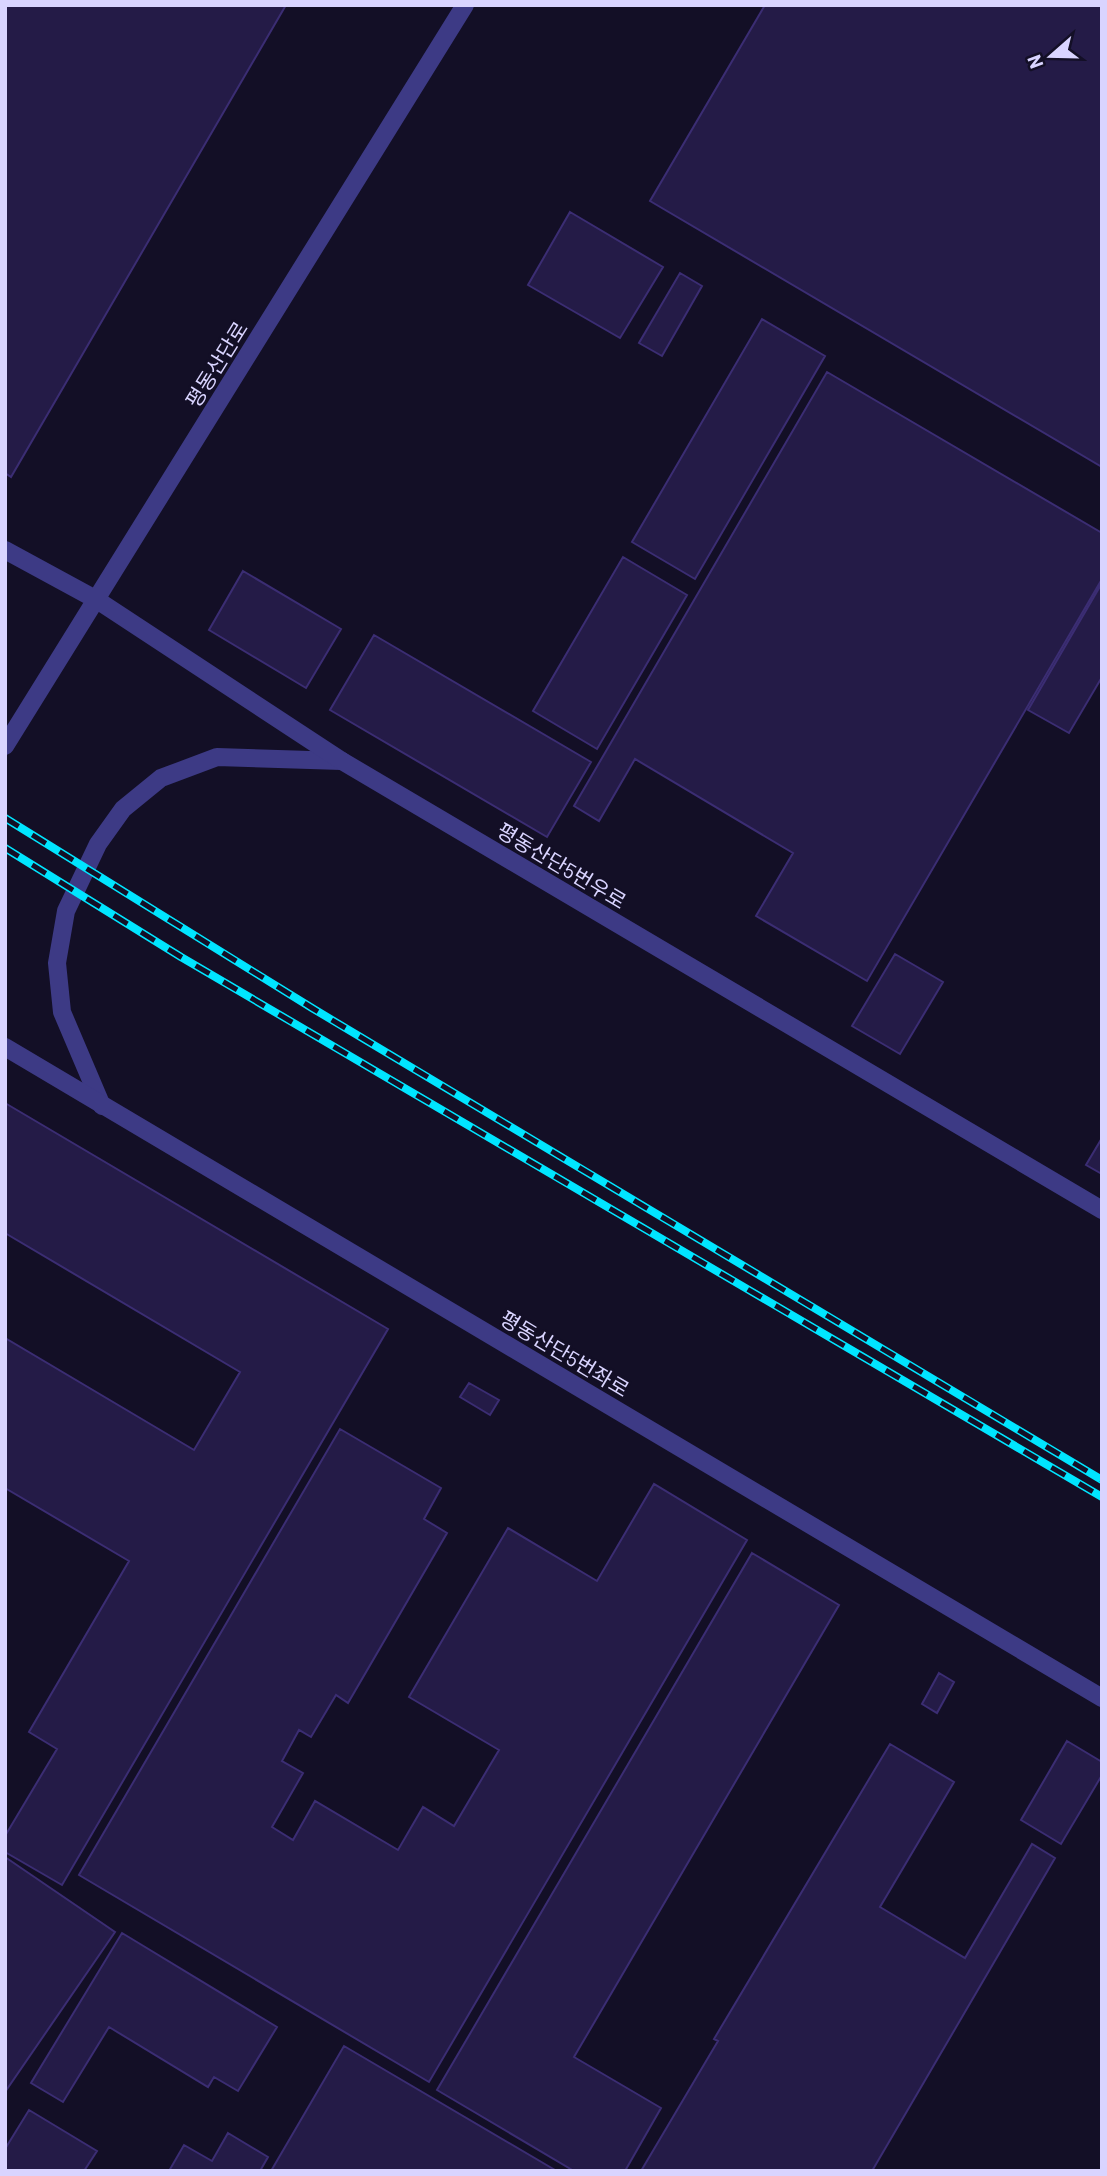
<svg xmlns="http://www.w3.org/2000/svg" width="1107" height="2176" font-family="Barlow,'Noto Sans KR',sans-serif">
	<rect width="100%" height="100%" fill="#130f26"/>
	<path fill="#241b47" stroke="#3b2d73" stroke-width="2" d="M5,5h281l-275,472 -6,-4z
		M765,5h337v462l-452,-266z
		M570,212l93,55 -43,71 -92,-53z
		M680,273l22,13 -40,70 -23,-13z
		M762,319l63,37 -130,223 -63,-37z
		M827,372l275,161v46l-235,402 -111,-65 37,-63 -158,-94 -36,62 -25,-15z
		M623,557l64,38 -90,154 -64,-38z
		M243,571l98,58 -35,59 -97,-58z
		M1102,583v94l-33,56 -41,-23z
		M374,635l217,127 -44,75 -217,-127z
		M895,954l48,28 -43,72 -48,-28z
		M5,1103l383,226 -326,556 -57,-33v-16l52,-87 -28,-17 100,-171 -124,-73v-150l189,112 46,-78 -235,-139z
		M1102,1138v36l-16,-9z
		M469,1383l30,17 -9,15 -30,-18z
		M340,1429l101,59 -17,31 23,14 -99,170 -12,-8 -25,42 -12,-7 -17,31 21,12 -31,54 21,13 22,-39 83,49 25,-43 31,19 45,-76 -90,-53 99,-169 89,53 57,-97 93,56 -318,542 -350,-207z
		M752,1553l87,52 -265,452 87,51 -36,63h-51l-137,-81z
		M939,1673l15,9 -17,31 -15,-9z
		M1067,1741l35,21v13l-41,69 -40,-24z
		M890,1744l64,38 -74,125 85,51 67,-114 23,14 -183,313h-231l77,-130 -4,-2z
		M5,1857l110,75 -110,160z
		M122,1933l155,94 -39,64 -24,-14 -6,10 -99,-60 -46,75 -32,-19z
		M344,2046l211,124v1h-284z
		M29,2110l68,41 -13,20h-79v-22z
		M228,2133l40,24 -8,14h-91l15,-26 28,16z"/>
	<g fill="none" stroke-linecap="round" stroke-linejoin="round">
		<path stroke="#3d3a85" stroke-width="18" d="M102,1106l-40,-94 -5,-49 9,-52 32,-67 25,-35 38,-31 56,-21 125,4"/>
		<path stroke="#3d3a85" stroke-width="18" d="M5,550l92,50 245,161 760,449
			M5,746l460,-741
			M5,1047l1097,651"/>
		<defs>
			<path id="rail" d="M5,818l307,190 790,472
				M5,848l176,109 921,540"/>
		</defs>
		<use href="#rail" stroke="#00e5ff" stroke-width="8"/>
		<use href="#rail" stroke="#130f26" stroke-width="5" stroke-dasharray="16" stroke-linecap="butt"/>
	</g>
	<g text-anchor="middle" dominant-baseline="central" stroke-width="5" stroke-linejoin="round" paint-order="stroke">
		<g font-size="21" fill="#d9d4ff" stroke="#130f26">
			<text transform="translate(216 364) rotate(-58)">평동산단로</text>
			<text transform="translate(562 865) rotate(31)">평동산단5번우로</text>
			<text transform="translate(565 1353) rotate(31)">평동산단5번좌로</text>
		</g>
	</g>
	<rect width="1107" height="2176" fill="none" stroke="#d9d4ff" stroke-width="14"/>
	<g transform="translate(1051 56) rotate(250)" stroke="#130f26" stroke-width="5" paint-order="stroke">
	<path d="M0-5L12 26L0 18L-12 26Z" fill="#d9d4ff"/>
	<text y="-10" font-size="19" font-weight="bold" text-anchor="middle" fill="#d9d4ff">N</text>
	</g>
</svg>
